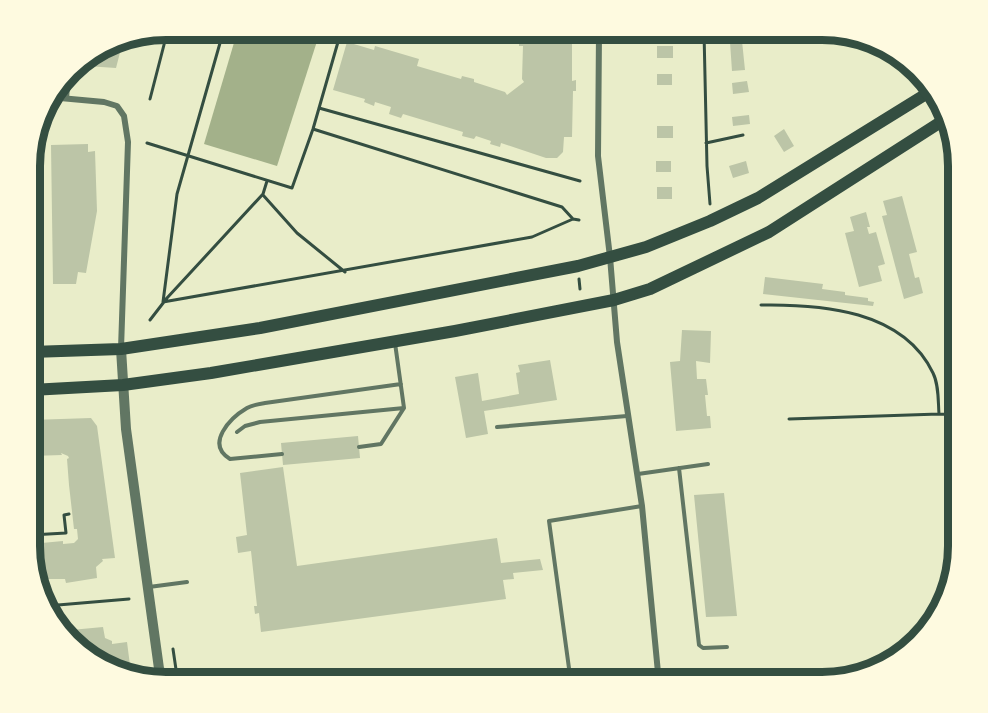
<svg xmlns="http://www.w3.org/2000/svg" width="988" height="713" font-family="Georgia,serif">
	<rect width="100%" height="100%" fill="#e9edc9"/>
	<path fill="#a3b18a" d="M319,35l-42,131 -73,-22 32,-108z"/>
	<path fill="#bcc5a7" d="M519,33h53v48l4,-1v11h-3l-1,46h-8l-1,15 -6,6h-11l-45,-15 -1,4 -10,-3 1,-3 -15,-5 -2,3 -12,-3 1,-4 -60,-18 -2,4 -12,-4 2,-7 -16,-5 -1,4 -10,-4 1,-3 -32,-9 14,-48 27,8 1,-4 44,13 -2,7 44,13 1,-3 12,3v3l31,10 2,3 17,-13 -2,-3 1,-33h-4z
		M124,37l-8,31 -30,-2 1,-8z
		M742,41l3,29 -13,1 -2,-29z
		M657,46h16v12h-16z
		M657,74h15v11h-15z
		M747,81l2,11 -16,2 -1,-11z
		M749,115l1,9 -17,2 -1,-9z
		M657,126h16v12h-16z
		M784,129l10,17 -10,6 -10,-16z
		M88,144v8l7,-1 2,60 -11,62 -8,-1 -2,12h-23l-2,-139z
		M656,161h15v11h-15z
		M746,161l3,12 -16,5 -4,-12z
		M657,187h15v12h-15z
		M902,196l15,56 -8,2 6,24 4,-1 4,16 -19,6 -22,-83 5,-1 -4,-14z
		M866,212l4,15h-3l2,7 7,-2 9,32 -7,2 4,15 -23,6 -14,-54 9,-2 -4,-14z
		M765,277l58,7 -1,5 23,3v3l23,3v3l6,1 -1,4 -110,-12z
		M682,330l29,1 -1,32 -14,-2 1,18h9l2,16h-3l2,21h3l1,12 -35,3 -6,-69 10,-1z
		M550,360l7,40 -73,11 4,23 -22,4 -11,-61 23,-4 4,28 37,-7 -3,-21 4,-1 -2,-7z
		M91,418l6,8 18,132 -13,1 1,2 -7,6 1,11 -31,5 -1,-4h-29l-5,-15v-20l32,-3v3l11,-1 4,-4 -1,-10h-3l-5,-44 -2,-26 2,-1 -1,-2 -7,-3 1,2 -31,1v-36z
		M946,429h12v113h-5z
		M358,436l2,22 -77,7 -2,-22z
		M283,467l14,99 200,-28 4,25 39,-4 3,11 -30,3 1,6 -11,1 3,19 -245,33 -2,-19 -4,1 -1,-8h3l-6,-55 -13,2 -2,-16 11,-2 -7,-62z
		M31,488h9l2,18 -11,1z
		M724,493l13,123 -31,1 -12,-122z
		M103,627l2,11 7,3v3l15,-2 4,31 -48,-19 -14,-16h3l-1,-8z"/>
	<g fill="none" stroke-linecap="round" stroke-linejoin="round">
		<path stroke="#344e41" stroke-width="3" d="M704,32l3,134 3,38
			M150,99l16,-62
			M319,108l261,73
			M313,129l249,78 11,12 6,1
			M147,143l145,45 21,-59 27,-94
			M706,143l37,-8
			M263,195l34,38 48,39
			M579,279l1,10
			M163,302l369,-65 41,-18
			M163,302l14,-108 45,-158
			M761,305c60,-1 142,5 172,68 6,12 5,28 6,41
			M150,320l17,-22 96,-104 4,-13
			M789,419l150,-5 19,1
			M31,535l35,-2 -2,-18 5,-1
			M953,550h5
			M46,606l83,-7
			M173,649l5,34"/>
		<path stroke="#617663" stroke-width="4" d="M67,99l2,-26
			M35,137l2,170
			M31,308l6,-1 1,42
			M497,427l130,-11
			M237,432l8,-6 15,-4 144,-14
			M359,447l22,-3 23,-36 -9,-65
			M282,454l-52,5c-25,-15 0,-41 17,-51 5,-3 12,-4 18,-5l136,-19
			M679,468l20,177 4,3 24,-1
			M638,474l70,-10
			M149,587l38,-5
			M571,683l-22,-162 93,-15"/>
		<path stroke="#617663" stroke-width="6" d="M599,33l-1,123 12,101 7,85 25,164 17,177
			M49,97l55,5 13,4 7,10 4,26 -7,207"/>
		<path stroke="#617663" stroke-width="10" d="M121,349l5,80 35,254"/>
		<path stroke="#344e41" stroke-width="12" d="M31,352l90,-3 139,-21 318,-62 68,-19 64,-26 48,-23 173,-107
			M31,390l92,-5 88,-12 244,-42 159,-31 36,-11 119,-57 178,-114"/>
	</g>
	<path d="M0 0H988V713H0ZM166 40H822A126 126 0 0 1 948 166V546A126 126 0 0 1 822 672H166A126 126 0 0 1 40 546V166A126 126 0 0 1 166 40Z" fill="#fefae0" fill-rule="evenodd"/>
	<path fill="none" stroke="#344e41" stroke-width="8" d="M166 40H822A126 126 0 0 1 948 166V546A126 126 0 0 1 822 672H166A126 126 0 0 1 40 546V166A126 126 0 0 1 166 40Z"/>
</svg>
